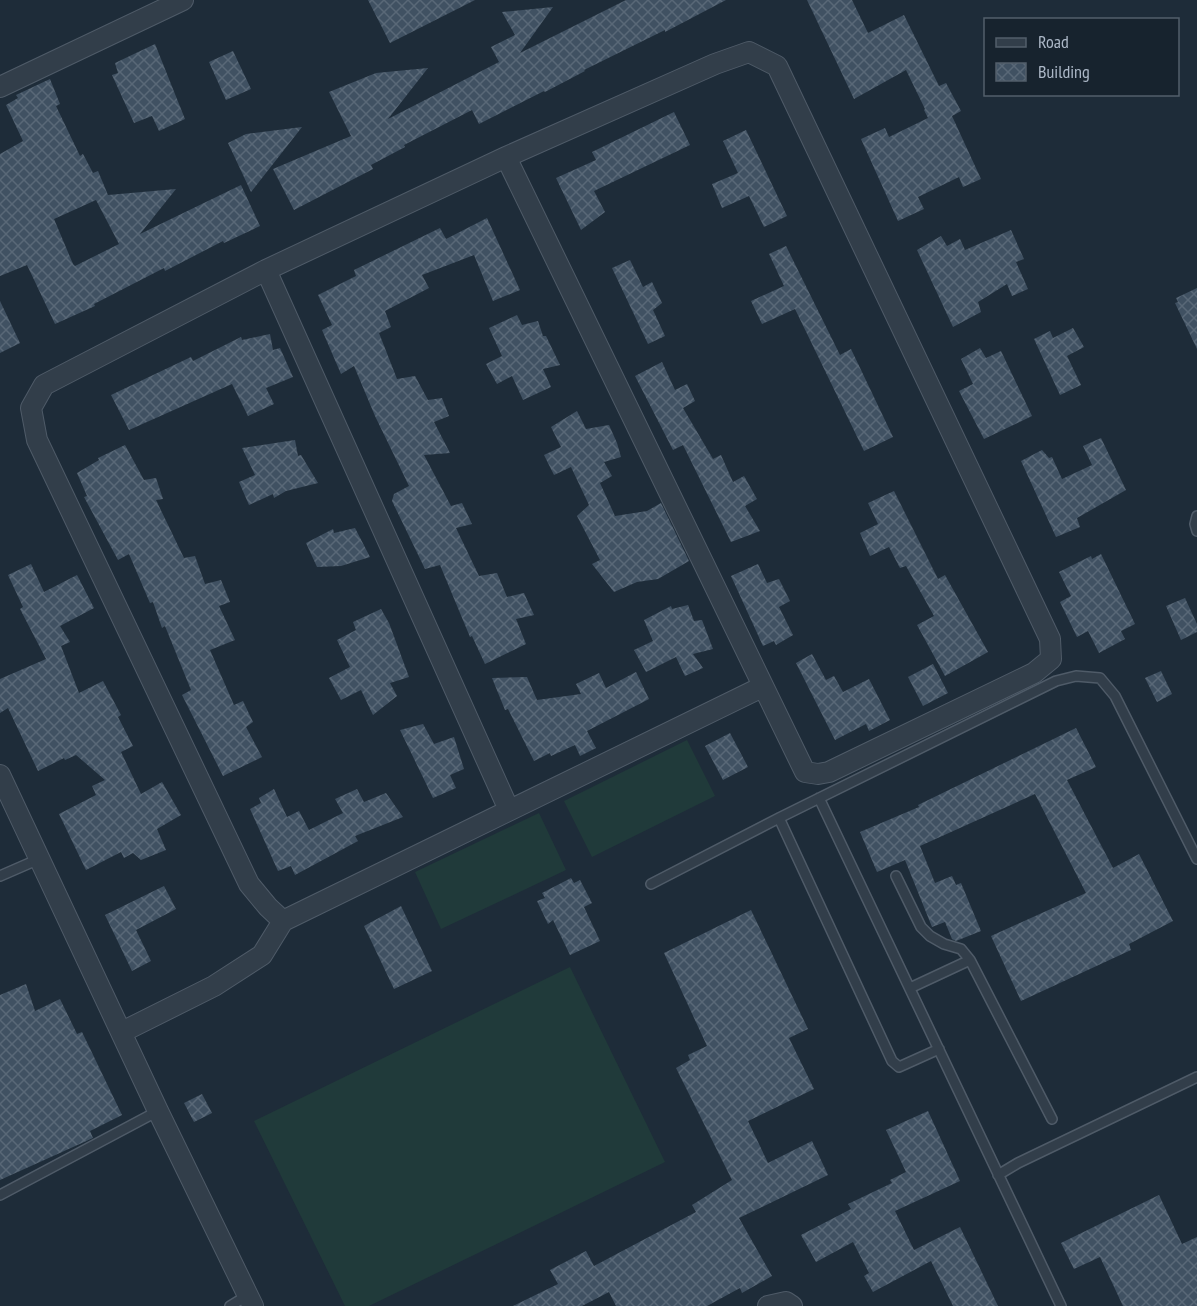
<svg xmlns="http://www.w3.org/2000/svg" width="1197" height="1306" font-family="'PT Sans Narrow',sans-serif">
	<defs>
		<pattern id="building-cross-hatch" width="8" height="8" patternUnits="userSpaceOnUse" patternTransform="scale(1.5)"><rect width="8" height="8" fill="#405162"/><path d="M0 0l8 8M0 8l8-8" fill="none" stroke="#596877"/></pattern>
	</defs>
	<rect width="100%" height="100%" fill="#1e2c39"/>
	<path fill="#203a3a" d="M687,740l28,56 -123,61 -28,-56z
		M539,813l27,57 -125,59 -26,-57z
		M570,967l95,195 -296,144h-24l-91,-185z"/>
	<path fill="url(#building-cross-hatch)" fill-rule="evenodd" d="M368,0h107l-85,43z
		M626,0h100l-61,32v-2l-81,40 1,1 -40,21 -1,-1 -65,33 -7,-14 -68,35 1,2 -34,18 2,4 -79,41 -21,-41 78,-33 -22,-44 47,-19 52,-5 -40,51 111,-57 -8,-15 24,-12 -13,-23 51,-5 -33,46z
		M807,0h45l16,33 36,-18 35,71 7,-3 15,28 -9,5 29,63 -18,8 -4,-10 -41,20 6,12 -26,12 -37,-82 24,-11 4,9 39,-19 -4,-8 1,-1 -19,-39 -52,29z
		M155,44l30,75 -26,12 -7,-15 -18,7 -22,-48 6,-2 -3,-10z
		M233,51l18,38 -25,11 -17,-38z
		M50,79l10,25 -4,2 24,50 3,-2 10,19 5,-2 10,24 68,-6 -36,45 101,-49 19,41 -36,17 -1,-2 -58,30 -1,-3 -70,36 1,2 -40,18 -28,-59 -27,11v-122l23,-13 -17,-36 12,-7 -2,-3zM96,200l23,44 -44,22 -2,-2 -19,-45z
		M674,112l16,33 -96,46 11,21 -24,18 -25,-52 40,-18 -4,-8z
		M302,127l-51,65 -23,-49 18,-9z
		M746,130l41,86 -23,11 -15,-31 -27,12 -10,-24 26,-11 -15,-32z
		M487,218l33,72 -27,11 -19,-46 -52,20 7,13 -44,23 6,16 -12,6 18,46 18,-3 13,24 14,-2 7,18 -15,6 16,31 -26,2 27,51 11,-3 10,21 -16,4 23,48 18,-3 10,24 17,-4 10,22 -18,4 10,25 -41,20 -13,-28 -2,1 -30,-72 -15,4 -33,-68 2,-7 15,-8 -34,-70 -21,-50 -13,8 -19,-44 10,-5 -14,-30 38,-19 -2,-6 86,-42 6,11z
		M1011,230l13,29 -8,3 12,27 -16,7 -5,-12 -29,18 3,10 -28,15 -36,-77 24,-14 6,10 13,-7 5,11z
		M786,246l54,109 11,-6 42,88 -29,14 -69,-142 -33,15 -11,-23 33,-15 -15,-32z
		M630,260l13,27 9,-5 10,21 -9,7 12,26 -17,8 -36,-76z
		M1197,288v61l-22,-46 3,-1 -2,-4z
		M0,301l20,42 -20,10z
		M517,315l5,10 16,-4 5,15h3l14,29 -17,4 8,18 -28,13 -11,-24 -15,8 -11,-20 16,-8 -13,-28z
		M1073,328l11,19 -17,9 14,29 -21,10 -26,-56 16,-8 3,7z
		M270,334l3,16 7,-2 13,29 -27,11 8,16 -26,12 -16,-32 -103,46 -18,-35 80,-38 2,4 48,-24 1,3z
		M980,348l6,10 15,-7 31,65 -48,23 -25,-48 14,-7 -12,-25z
		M662,362l13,28 12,-6 8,17 -12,7 30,51 8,-4 12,27 11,-6 13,23 -12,7 15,25 -29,11 -48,-97 -10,5 -38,-74z
		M577,411l9,18 23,-4 8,18 4,14 -17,5 8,14 -12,7 15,33 32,-5 14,-8 28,58 -31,18 -21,3 -23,10 -22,-28 8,-4 -23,-44 12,-11 -18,-38 -17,8 -10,-20 17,-8 -10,-20z
		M1101,438l25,52 -49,28 3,9 -24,10 -35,-76 21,-11 7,8 3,-1 10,22 30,-14 -9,-19z
		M295,440l3,16 3,-1 17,28 -32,8 -12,7 -1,-4 -24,11 -10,-23 16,-7 -13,-27z
		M125,445l19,35 12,-2 7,21 -7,1 28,58 11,-2 10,28 16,-4 9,22 -11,4 16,34 -25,10 24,55 9,-4 10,21 -7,5 16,30 -39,19 -41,-81 9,-5 -26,-64 -3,2 -9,-26 -3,1 -21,-49 -11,6 -34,-63 3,-1 -10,-23 22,-13 -1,-2z
		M894,491l44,88 7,-4 43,77 -43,24 -28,-51 17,-9 -28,-50 -6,2 -11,-21 -19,9 -10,-23 18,-9 -10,-21z
		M355,528l15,29 -29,9 -24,1 -11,-24 27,-14 1,4z
		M1101,554l34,70 -14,7 4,8 -26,14 -11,-22 -11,6 -17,-35 11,-6 -12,-24 32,-16 1,3z
		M31,564l13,28 33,-17 17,33 -34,18 10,16 -9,4 18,47 24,-12 18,34 -3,2 15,29 -12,6 20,42 21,-12 19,33 -24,14 9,21 -25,10 -8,-7 -9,5 -3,-6 -35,18 -27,-56 37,-19 -4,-9 13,-6 -29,-25 -11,5 -1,-2 -26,13 -30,-63 -8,5v-34l46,-20 -26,-50 3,-2 -15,-32z
		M758,564l9,19 12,-4 11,22 -11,6 14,28 -17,10 -2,-4 -11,5 -32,-70z
		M1185,598l12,26v8l-16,8 -15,-34z
		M688,605l6,16 8,-1 11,29 -20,5 10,14 -18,8 -9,-19 -30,15 -12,-22 19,-9 -9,-21 27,-14 1,3z
		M381,609l8,14 20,54 -19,6 7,13 -24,19 -12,-25 -20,10 -12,-22 21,-11 -13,-27 19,-10 -3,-8z
		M812,654l14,26 8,-4 9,16 26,-13 21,41 -21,11 -3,-7 -31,16 -39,-77z
		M933,664l15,29 -25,13 -15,-29z
		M1161,671l11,23 -15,8 -12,-24z
		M636,672l13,27 -62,32 9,17 -16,8 -5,-11 -24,11 -1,-3 -16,8 -26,-52 -3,1 -13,-32 35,-1 10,23 44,-6 -5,-10 23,-11 7,15z
		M423,724l11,20 20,-7 10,32 -14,6 6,13 -23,10 -33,-68z
		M1076,728l20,39 -29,13 46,88 26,-14 34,67 -44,23 2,6 -110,51 -30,-65 95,-43 -51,-99 -115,52 15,37 17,-7 4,9 5,-2 20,48 -25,10 -4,-2 -7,-17 -13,5 -27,-67 -28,12 -17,-40 59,-25 -1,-2z
		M730,733l18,34 -25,13 -18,-34z
		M274,789l13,28 12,-6 10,19 34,-17 -8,-14 22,-10 7,13 22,-9 17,24 -48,19 3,5 -63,34 -4,-9 -13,5 -28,-62 11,-6 -2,-5z
		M571,878l3,5 6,-3 12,23 -8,4 16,34 -30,14 -17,-35 -5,4 -11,-23 8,-3 -3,-5z
		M164,886l12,23 -40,21 15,31 -19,10 -27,-56z
		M401,906l31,65 -38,18 -30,-63z
		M751,910l57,119 -19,9 25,51 -66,32 20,42 44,-22 16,34 -89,43 33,58 -30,17 -2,-5 -33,18h-91l-7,-14 -27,14h-69l45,-22 -8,-14 36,-19 8,15 102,-54 -4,-7 40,-25 -56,-112 14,-8 -2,-5 19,-9 -43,-93z
		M26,984l9,27 25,-12 17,35 5,-2 40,83 -32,16 3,7 -93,42v-185z
		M202,1094l10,19 -18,9 -10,-19z
		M928,1111l32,70 -65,30 19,39 46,-23 38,79h-45l-22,-45 -58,31 -9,-16 5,-3 -16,-31 -37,20 -15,-27 50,-26 -3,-5 44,-21 -2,-3 16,-8 -20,-42z
		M1159,1195l23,49 15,-7v69h-74l-23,-49 -26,12 -13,-26z"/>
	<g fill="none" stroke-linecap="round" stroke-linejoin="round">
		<defs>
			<path id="service" d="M1197,516l-2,8 2,7
				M819,798l242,508
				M779,818l113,243 7,6 40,-18
				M0,876l39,-17
				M896,876l25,51 9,9 14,8 17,5 9,11 82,159
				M651,884l128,-66 277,-137 20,-5 24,2 15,18 82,163
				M910,988l60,-28
				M998,1175l20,-12 179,-86
				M0,1195l158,-84
				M230,1306l18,-11"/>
			<path id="minor" d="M0,87l183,-87
				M266,270l243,540
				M0,775l158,336 95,195
				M283,921l-15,-14 -19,-23 -212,-444 -6,-32 13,-23 222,-115 240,-113 209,-93 34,-12 28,14 273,573 1,20 -17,14 -205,99 -11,2 -13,-2 -299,-615
				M122,1032l92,-46 48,-31 21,-34 479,-234
				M768,1306l18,-4 6,4"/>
		</defs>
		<use href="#service" stroke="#4f5b68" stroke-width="12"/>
		<use href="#minor" stroke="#4f5b68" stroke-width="22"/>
		<use href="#service" stroke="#323e4a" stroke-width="9"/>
		<use href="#minor" stroke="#323e4a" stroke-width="20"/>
	</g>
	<rect x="984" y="18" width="195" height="78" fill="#17232e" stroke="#535f6b" stroke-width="1.5"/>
	<rect x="996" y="38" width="30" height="9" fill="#323e4a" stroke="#535f6b" stroke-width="1.5"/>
	<text x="1038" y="48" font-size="18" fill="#acb8c7">Road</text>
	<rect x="996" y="63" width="30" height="18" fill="url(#building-cross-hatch)" stroke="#535f6b" stroke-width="1.5"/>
	<text x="1038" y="78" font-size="18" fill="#acb8c7">Building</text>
</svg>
